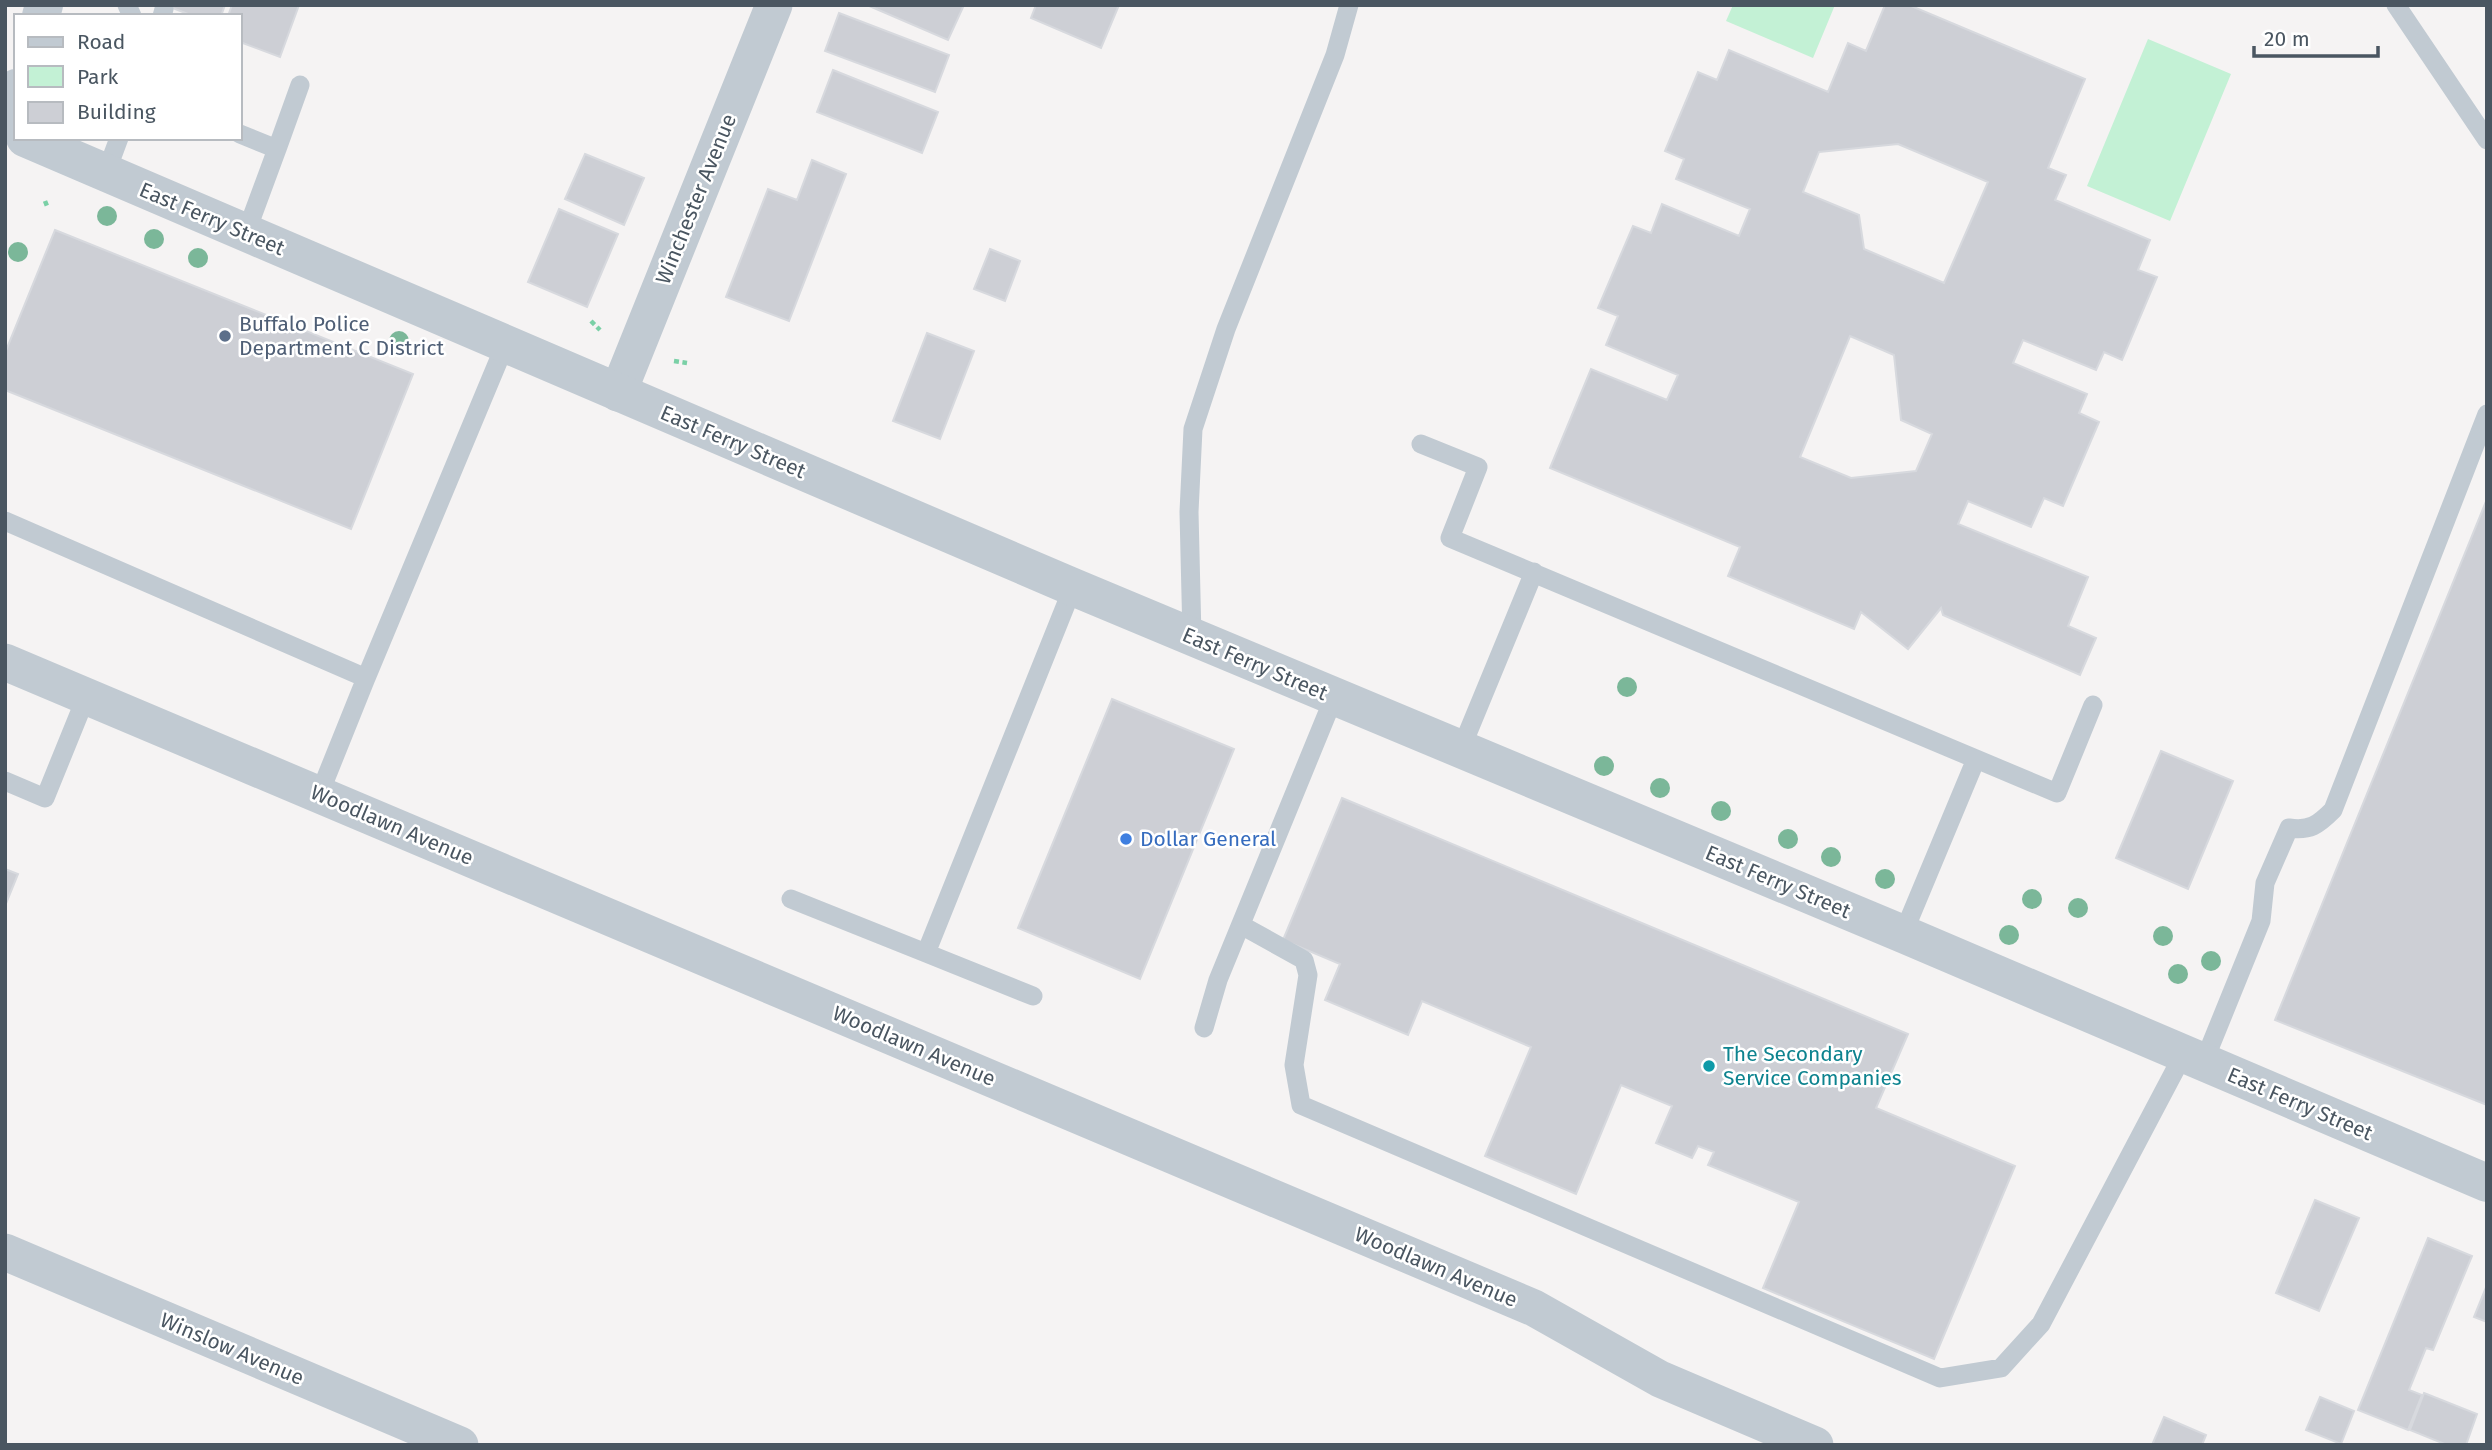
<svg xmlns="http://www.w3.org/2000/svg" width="2492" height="1450" font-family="'Fira Sans',sans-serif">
	<rect width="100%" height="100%" fill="#f5f3f3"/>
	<path fill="#c3f1d5" d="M1733,5h102l-22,53 -87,-37z
		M2148,39l83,35 -61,147 -83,-35z"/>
	<path fill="#cdcfd5" stroke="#d7d9de" stroke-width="2" fill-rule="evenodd" d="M165,5h60l-4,11h-28z
		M232,5h67l-19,52 -40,-15v-26h-12z
		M867,5h97l-16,35z
		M1036,5h83l-18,43 -70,-30z
		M1885,5h24l176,74 -37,89 18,7 -11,25 95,40 -12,30 19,7 -35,83 -18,-8 -8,18 -73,-30 -10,23 74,31 -8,19 20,9 -36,84 -19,-8 -13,29 -63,-26 -10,23 130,53 -20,49 28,12 -16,37 -137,-60 -2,-7 -33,41 -47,-37 -7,17 -126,-53 12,-29 -190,-79 41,-99 76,31 11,-25 -72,-30 12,-29 -20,-8 35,-82 18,7 11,-29 77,32 11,-27 -74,-30 8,-20 -19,-8 33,-79 19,8 12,-30 99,42 20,-49 18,8zM1898,144l90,38 -44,101 -80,-34 -5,-34 -56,-23 16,-40zM1850,336l44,19 7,65 31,14 -16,37 -65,7 -51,-21z
		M839,13l110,42 -14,37 -110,-41z
		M833,70l105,42 -16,41 -105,-41z
		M585,154l59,24 -20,47 -59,-26z
		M812,160l34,14 -57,147 -63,-24 42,-108 29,11z
		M559,209l59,25 -31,73 -59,-25z
		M55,230l358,144 -62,155 -346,-139v-37z
		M990,249l30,12 -15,40 -31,-12z
		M927,333l47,18 -34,88 -47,-18z
		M2487,499v606l-212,-85z
		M1112,699l122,50 -94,230 -122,-51z
		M2161,751l72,30 -45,108 -72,-31z
		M1342,798l566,236 -32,74 139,58 -81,193 -171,-71 36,-86 -91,-37 6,-13 -16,-6 -6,12 -36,-15 16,-37 -51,-21 -45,109 -91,-38 46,-109 -109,-46 -14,34 -83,-35 15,-36 -57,-24z
		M5,869l13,5 -13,32z
		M2315,1200l44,18 -40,93 -43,-18z
		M2428,1238l44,18 -39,94 -7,-2 -17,42 13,5 -14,35 -50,-20z
		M2487,1285v37l-13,-5z
		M2424,1393l53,21 -11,31h-19l-37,-15z
		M2320,1397l34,14 -13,33 -35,-14z
		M2164,1417l42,18 -4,10h-50z"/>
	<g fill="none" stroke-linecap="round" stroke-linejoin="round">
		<path stroke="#7ad0a6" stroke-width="4.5" stroke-dasharray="5 3.5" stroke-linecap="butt" d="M45,201l2,5
			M591,321l9,9
			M674,361l13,2"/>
		<path stroke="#c1cad2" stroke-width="19" d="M127,5l5,11
			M2396,5l91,135
			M162,16l2,-7
			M240,134l37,15 -31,84
			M277,149l23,-64
			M106,173l13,-35
			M1421,444l57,23 -28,71 607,255 36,-88
			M5,521l361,157 139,-333
			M1192,637l-3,-125 4,-83 33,-100 109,-274 14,-50
			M1461,749l73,-177
			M5,781l40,17 41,-101
			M319,795l47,-117
			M791,899l135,54 147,-366
			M1241,925l63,35 4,15 -14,90 7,40 639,273 61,-10 40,-44 142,-269
			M1903,934l73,-175
			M926,953l107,43
			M1204,1028l14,-48 116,-283
			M2203,1064l58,-143 4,-38 24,-55c21,3 29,-3 44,-18l154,-396"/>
		<path stroke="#c1cad2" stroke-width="37" d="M618,393l156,-388
			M5,662l1529,646 126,71 155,66
			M5,1252l455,193"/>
		<path stroke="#c1cad2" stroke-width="38" d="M41,16l3,-11
			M5,120l11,-32
			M25,138l1048,449 830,347 584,249"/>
	</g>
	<g fill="#7bb799">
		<circle cx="107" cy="216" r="10"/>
		<circle cx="154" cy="239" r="10"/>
		<circle cx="18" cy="252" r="10"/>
		<circle cx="198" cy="258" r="10"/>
		<circle cx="399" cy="341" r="10"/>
		<circle cx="1627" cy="687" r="10"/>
		<circle cx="1604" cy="766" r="10"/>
		<circle cx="1660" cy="788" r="10"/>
		<circle cx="1721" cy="811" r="10"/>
		<circle cx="1788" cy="839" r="10"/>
		<circle cx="1831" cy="857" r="10"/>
		<circle cx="1885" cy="879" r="10"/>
		<circle cx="2032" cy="899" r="10"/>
		<circle cx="2078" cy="908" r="10"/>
		<circle cx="2009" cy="935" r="10"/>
		<circle cx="2163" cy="936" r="10"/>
		<circle cx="2211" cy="961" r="10"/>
		<circle cx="2178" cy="974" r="10"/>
	</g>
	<circle fill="#5c6f8a" stroke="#fff" stroke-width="2.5" cx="225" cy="336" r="7"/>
	<circle fill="#3f7fe0" stroke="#fff" stroke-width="2.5" cx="1126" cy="839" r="7"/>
	<circle fill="#0f9aa8" stroke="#fff" stroke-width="2.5" cx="1709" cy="1066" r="7"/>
	<g text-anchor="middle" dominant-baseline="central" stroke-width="5" stroke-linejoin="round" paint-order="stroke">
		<g font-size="21" fill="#4a5661" stroke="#fff">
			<text transform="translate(696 199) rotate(-68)">Winchester Avenue</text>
			<text transform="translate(212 219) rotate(23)">East Ferry Street</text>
			<text transform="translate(733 442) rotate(23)">East Ferry Street</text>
			<text transform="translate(1255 664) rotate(23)">East Ferry Street</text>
			<text transform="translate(392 825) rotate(23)">Woodlawn Avenue</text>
			<text transform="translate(1778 882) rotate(23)">East Ferry Street</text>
			<text transform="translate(914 1046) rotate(23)">Woodlawn Avenue</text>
			<text transform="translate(2300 1104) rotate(23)">East Ferry Street</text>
			<text transform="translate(1436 1267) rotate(23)">Woodlawn Avenue</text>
			<text transform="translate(232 1349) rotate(23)">Winslow Avenue</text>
		</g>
		<g font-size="21" fill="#4e5e75" stroke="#fff" text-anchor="start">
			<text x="239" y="324">Buffalo Police<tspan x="239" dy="24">Department C District</tspan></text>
		</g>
		<g font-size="21" fill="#366cbe" stroke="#fff" text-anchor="start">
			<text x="1140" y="839">Dollar General</text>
		</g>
		<g font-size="21" fill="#0d838f" stroke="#fff" text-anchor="start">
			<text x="1723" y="1054">The Secondary<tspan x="1723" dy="24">Service Companies</tspan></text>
		</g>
	</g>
	<rect width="2492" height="1450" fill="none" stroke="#4a5661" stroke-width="14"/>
	<rect x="14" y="14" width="228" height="126" fill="#ffffff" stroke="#b7bbc0" stroke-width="2"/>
	<rect x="28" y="37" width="35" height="10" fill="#c1cad2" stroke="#b7bbc0" stroke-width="2"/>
	<text x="77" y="49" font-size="21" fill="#4a5661">Road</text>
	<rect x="28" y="66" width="35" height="21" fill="#c3f1d5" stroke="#b7bbc0" stroke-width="2"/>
	<text x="77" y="84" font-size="21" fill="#4a5661">Park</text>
	<rect x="28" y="102" width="35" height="21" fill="#cdcfd5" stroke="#b7bbc0" stroke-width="2"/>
	<text x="77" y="119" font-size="21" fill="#4a5661">Building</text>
	<path d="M2254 46v10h124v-10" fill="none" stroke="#4a5661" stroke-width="3.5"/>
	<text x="2264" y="46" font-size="21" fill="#4a5661" stroke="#ffffff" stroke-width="5" paint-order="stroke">20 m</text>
</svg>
